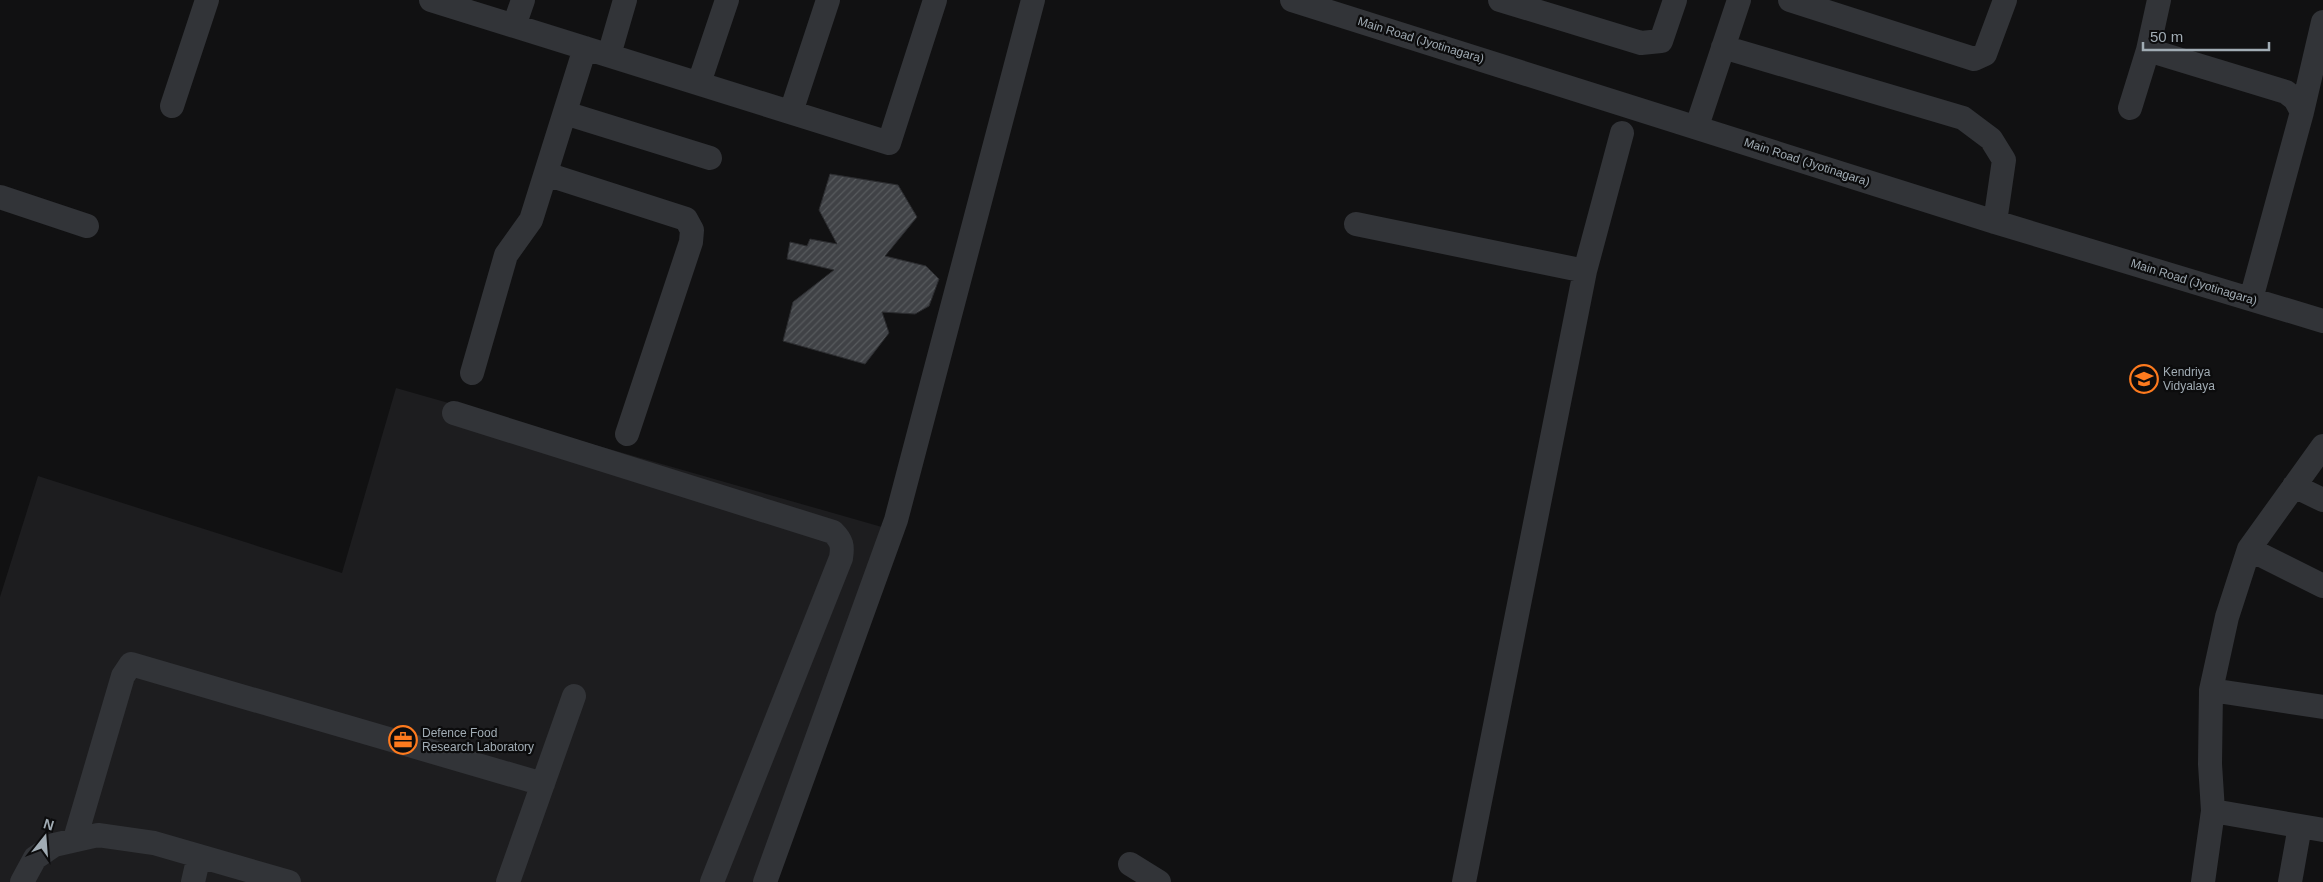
<svg xmlns="http://www.w3.org/2000/svg" width="2323" height="882" font-family="Arial,sans-serif">
	<defs>
		<pattern id="building-hatch" width="6" height="6" patternUnits="userSpaceOnUse" patternTransform="scale(1.25)"><rect width="6" height="6" fill="#404246"/><path d="M-1 1l2-2M0 6l6-6M5 7l2-2" fill="none" stroke="#585b5e"/></pattern>
	</defs>
	<rect width="100%" height="100%" fill="#111112"/>
	<path fill="#1d1d1f" d="M396,388l486,139 -127,355h-755v-285l38,-121 304,97z"/>
	<path fill="url(#building-hatch)" stroke="#2b2c2f" d="M830,174l68,11 19,32 -32,39 41,10 13,13 -10,27 -14,8 -33,-2 7,21 -24,31 -82,-23 10,-39 41,-32 -47,-11 3,-17 17,4 3,-7 27,5 -18,-34z"/>
	<g fill="none" stroke-linecap="round" stroke-linejoin="round">
		<path stroke="#323438" stroke-width="24" d="M431,0l458,143 46,-143
			M1292,0l703,222 328,99
			M1500,0l141,43 20,-2 14,-41
			M1790,0l184,59 11,-5 20,-54
			M514,26l9,-26
			M1723,47l240,71 28,21 13,21 -9,62
			M2148,50l138,42 9,7 7,13
			M609,55l16,-55
			M699,83l28,-83
			M172,106l35,-106
			M2130,108l18,-58 11,-50
			M791,112l37,-112
			M565,113l145,45
			M1697,126l42,-126
			M546,174l140,45 6,11 -1,12 -64,192
			M0,197l87,29
			M1356,224l229,47
			M2251,299l51,-187 21,-90
			M472,373l34,-118 25,-35 54,-172
			M454,413l379,119c9,9 10,14 8,26l-129,324
			M2294,486l29,14
			M2249,549l74,37
			M2211,690l112,17
			M2213,811l110,19
			M75,839l48,-163 8,-12 412,120
			M1130,864l29,18
			M22,882l13,-24 19,-13 44,-10 56,8 135,39
			M193,882l6,-26
			M508,882l66,-186
			M765,882l131,-362 137,-520
			M1464,882l121,-611 37,-138
			M2203,882l10,-71 -3,-47 1,-74 16,-73 22,-68 74,-103
			M2290,882l10,-56"/>
	</g>
	<defs>
		<symbol id="school-ring" viewBox="-11 -11 22 22"><circle r="9.5" fill="#0c0c0d" stroke="#fd7a1e" stroke-width="1.5"/><path d="M0-5L7-2L0 1L-7-2ZM-4 1L0 2.5L4 1V4Q0 6-4 4Z" fill="#fd7a1e"/></symbol>
		<symbol id="office-ring" viewBox="-11 -11 22 22"><circle r="9.5" fill="#0c0c0d" stroke="#fd7a1e" stroke-width="1.5"/><path d="M-6-3h4V-5.5h4V-3h4V5H-6ZM-1-4.5V-3h2v-1.5ZM-6 0V1H6V0Z" fill="#fd7a1e"/></symbol>
	</defs>
	<g fill-rule="evenodd">
		<use href="#school-ring" x="2128" y="363" width="32" height="32"/>
		<use href="#office-ring" x="387" y="724" width="32" height="32"/>
	</g>
	<g text-anchor="middle" dominant-baseline="central" stroke-width="4.5" stroke-linejoin="round" paint-order="stroke">
		<g font-size="12" fill="#a1acb4" stroke="#0c0c0d">
			<text transform="translate(1421 40) rotate(17)">Main Road (Jyotinagara)</text>
			<text transform="translate(1807 162) rotate(18)">Main Road (Jyotinagara)</text>
			<text transform="translate(2194 282) rotate(17)">Main Road (Jyotinagara)</text>
		</g>
		<g font-size="12" fill="#a1acb4" stroke="#0c0c0d" text-anchor="start">
			<text x="2163" y="372">Kendriya<tspan x="2163" dy="14">Vidyalaya</tspan></text>
			<text x="422" y="733">Defence Food<tspan x="422" dy="14">Research Laboratory</tspan></text>
		</g>
	</g>
	<g transform="translate(45 837) rotate(17)" stroke="#0c0c0d" stroke-width="4" paint-order="stroke">
	<path d="M0-4L9 19L0 12L-9 19Z" fill="#a1acb4"/>
	<text y="-8" font-size="14" font-weight="bold" text-anchor="middle" fill="#a1acb4">N</text>
	</g>
	<path d="M2143 42v8h126v-8" fill="none" stroke="#a1acb4" stroke-width="2.5"/>
	<text x="2150" y="42" font-size="15" fill="#a1acb4" stroke="#0c0c0d" stroke-width="4" paint-order="stroke">50 m</text>
</svg>
